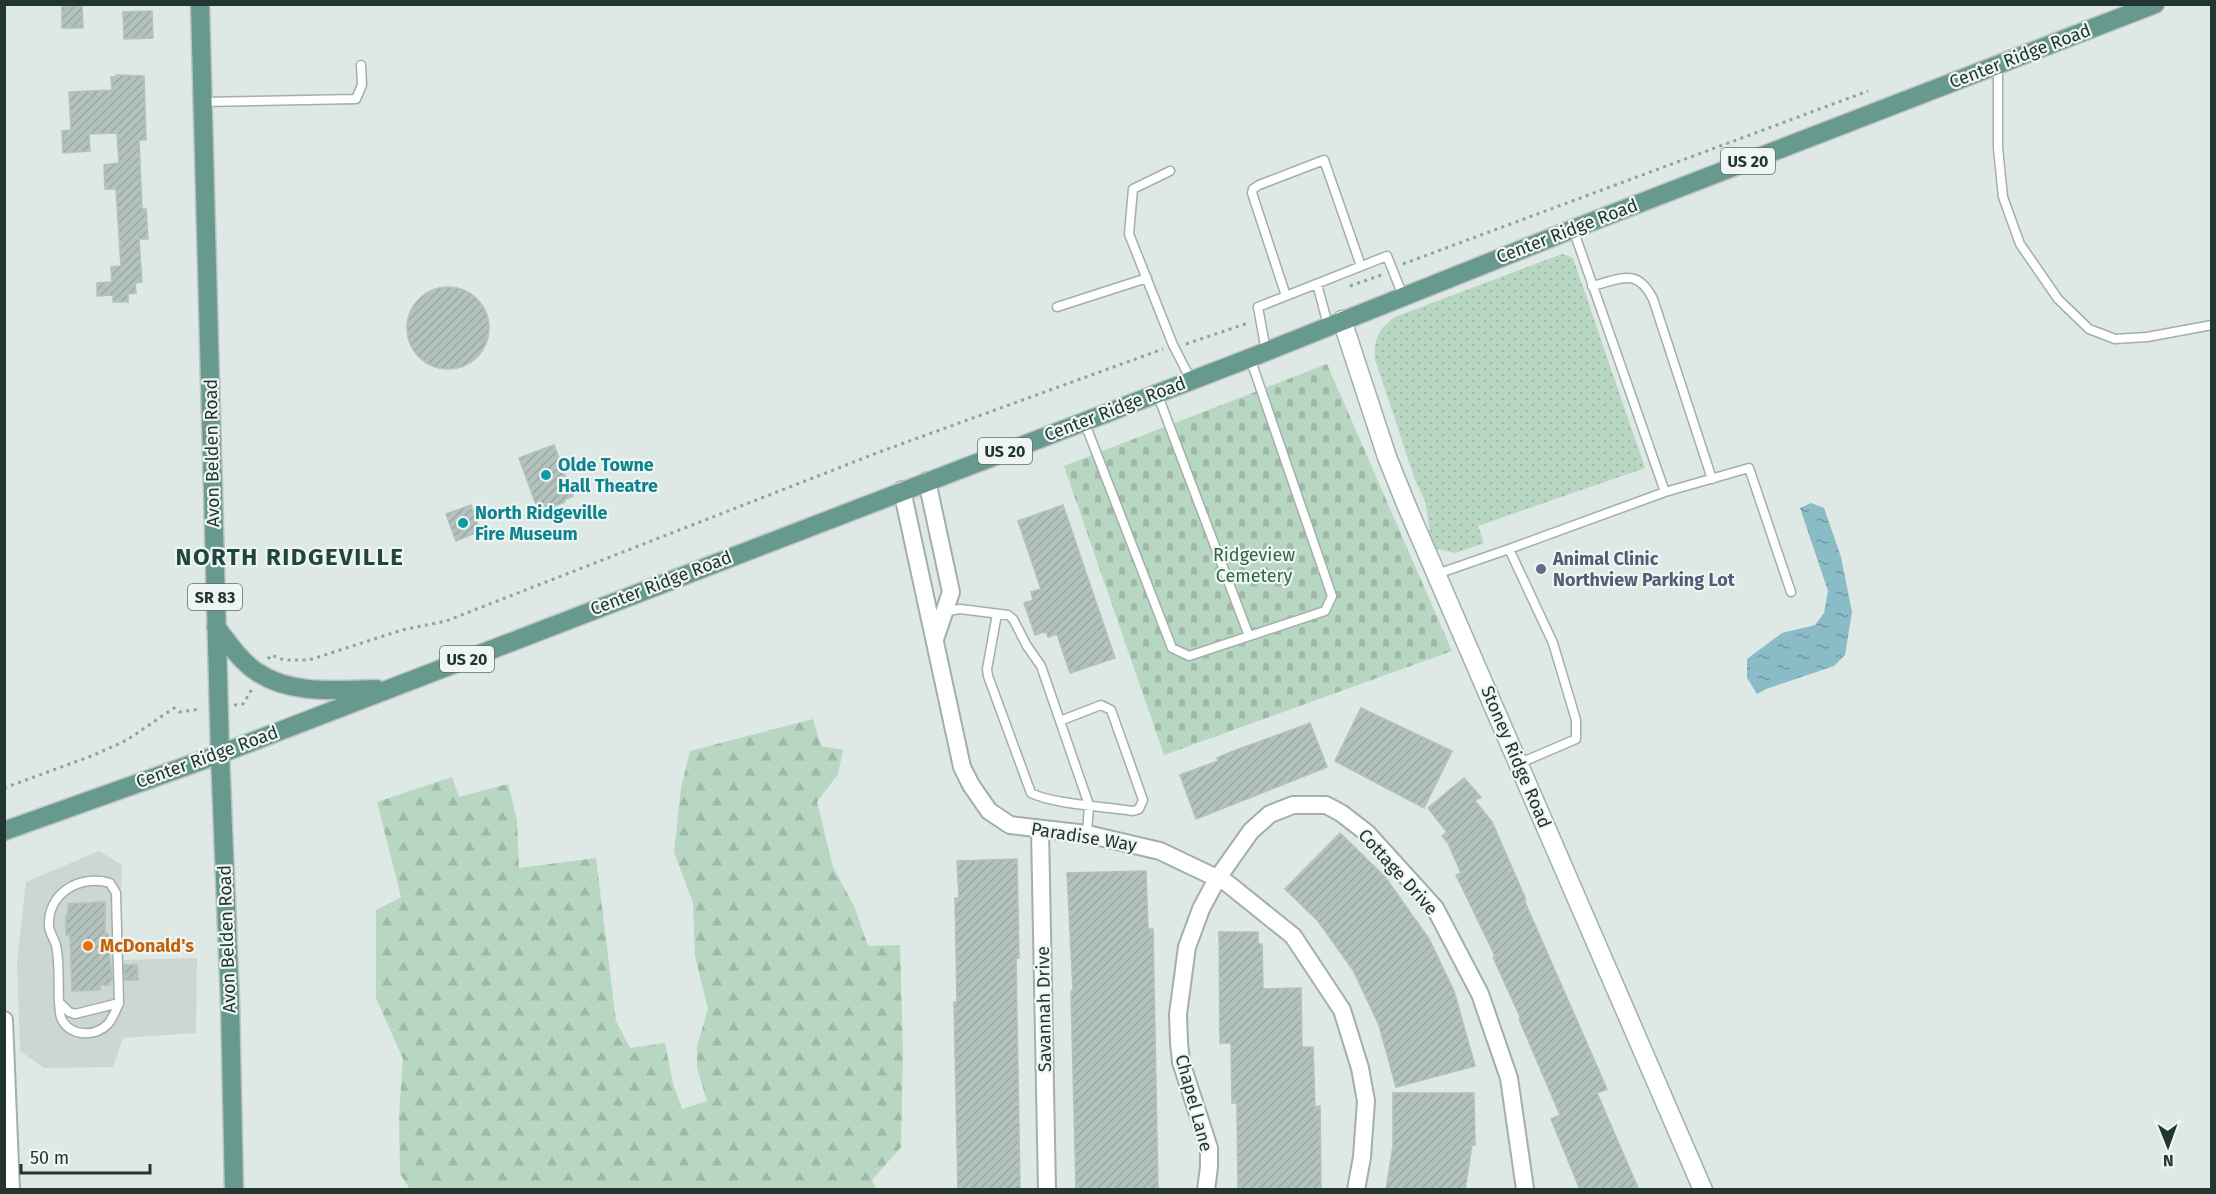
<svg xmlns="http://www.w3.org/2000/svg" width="2216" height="1194" font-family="'Fira Sans',sans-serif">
	<defs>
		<pattern id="grass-dots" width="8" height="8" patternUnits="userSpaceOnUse" patternTransform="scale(1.5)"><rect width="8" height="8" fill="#b8d7c2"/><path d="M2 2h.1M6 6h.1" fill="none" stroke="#9eb9a7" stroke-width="1.8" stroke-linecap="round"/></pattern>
		<pattern id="forest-firs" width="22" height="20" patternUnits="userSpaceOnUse" patternTransform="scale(1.5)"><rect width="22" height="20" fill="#b8d7c2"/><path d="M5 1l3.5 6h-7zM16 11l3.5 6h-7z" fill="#9eb9a7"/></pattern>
		<pattern id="cemetery-stones" width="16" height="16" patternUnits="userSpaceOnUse" patternTransform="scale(1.5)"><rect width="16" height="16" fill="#b8d7c2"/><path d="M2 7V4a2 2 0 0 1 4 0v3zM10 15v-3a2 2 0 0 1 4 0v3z" fill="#9eb9a7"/></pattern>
		<pattern id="water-ripples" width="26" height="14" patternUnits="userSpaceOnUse" patternTransform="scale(1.5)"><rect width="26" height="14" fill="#8abcc8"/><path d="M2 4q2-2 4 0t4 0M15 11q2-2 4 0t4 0" fill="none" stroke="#709aa3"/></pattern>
		<pattern id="building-hatch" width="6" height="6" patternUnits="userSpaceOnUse" patternTransform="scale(1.5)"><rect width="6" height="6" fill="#b4c2bd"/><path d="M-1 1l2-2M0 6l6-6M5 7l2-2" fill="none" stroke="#9aa7a3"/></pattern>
	</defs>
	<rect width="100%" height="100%" fill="#dee8e4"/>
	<path fill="#ccd7d3" d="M99,851l23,14 -4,95 79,-2 -1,75 -73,5 -10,29 -69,1 -24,-17 -3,-90 9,-79z"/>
	<path fill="url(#grass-dots)" d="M1562,254l11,4 72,210 -167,58 6,17 -29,10 -18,-4 -6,-10 -6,-38 -10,-21 -40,-121c-2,-20 4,-30 20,-42z"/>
	<path fill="url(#forest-firs)" d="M813,719l8,27 22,4 -5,24 -21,28 16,65 21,39 14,40 32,-1 3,107 -2,95 -29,33 4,9h-466l-10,-15 -1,-59 4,-56 -27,-61v-88l25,-13 -24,-95 75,-25 7,20 49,-13 9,36 2,48 77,-10 20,163 14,27 35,-5 8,40 9,26 25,-8 -10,-33v-22l11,-37 -13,-53 -2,-53 -19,-51 7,-64 9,-37z"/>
	<path fill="url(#cemetery-stones)" d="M1327,364l125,287 -288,104 -100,-289z"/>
	<path fill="url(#water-ripples)" d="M1811,503l13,5 17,49 11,55 -7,43 -11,11 -68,23 -9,5 -10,-16v-19l35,-26 33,-8 9,-12 4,-22 -28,-83z"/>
	<path fill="url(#building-hatch)" stroke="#b1c1bb" stroke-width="1.5" d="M82,6l1,22h-21v-21z
		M152,11l1,27 -29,1 -1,-27z
		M116,75l28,1 2,64h-7l3,69h4l2,30h-9l3,43 -7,1 1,10 -8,1v8h-15v-7l-16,1v-13l15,-1 -1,-15 10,-1 -5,-77h-11l-1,-24 15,-2 -2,-30 -28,1 1,17 -27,2 -1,-22 9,-1 -2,-38 43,-2 -1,-13h5z
		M407 328a41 41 0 1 1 82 0a41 41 0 1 1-82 0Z
		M554,445l19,51 -9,4 1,2 -15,6 -1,-2 -11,4 -19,-52z
		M471,505l9,26 -24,10 -10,-27z
		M1063,505l52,153 -45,15 -13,-39 -9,3 -2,-6 -11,4 -11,-32 9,-3 -2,-8 10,-3 -23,-68z
		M1361,708l91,43 -28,57 -89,-47z
		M1310,723l17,44 -131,52 -16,-44 38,-14 -1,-3 14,-6z
		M1464,778l17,19 -6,4 17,21 34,78h-2l83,189 -10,4 42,97h-59l-8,-20 -21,-51 9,-4 -41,-96h2l-28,-62 2,-1 -39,-81 5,-2 -13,-30 -6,-7 5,-4 -19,-24z
		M1340,833l45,44 44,62 25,52 21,75 -79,21 -17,-62 -26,-55 -35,-49 -33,-32z
		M1017,859l2,99h-3l4,232h-62l-4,-188h3l-2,-104h4l-2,-37z
		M1146,871l2,58h5l5,261h-82l-5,-199 2,-1 -6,-117z
		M105,902v32h3l4,47h-2v4h-10v5l-28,1 -2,-56h-4v-20h2v-11z
		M1219,932h39v12h4l1,45 38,-1 1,59h11l2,60 5,-1 1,84h-83l-1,-87h-5l-1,-60h-11z
		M124,965h13l1,15h-13z
		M1393,1093h81l1,52h-3l-7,45h-79l7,-44z"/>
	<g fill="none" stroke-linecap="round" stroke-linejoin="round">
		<defs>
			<path id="lane" d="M1998,65v83l5,49 17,47 38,55 31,30 26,10 32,-2 65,-12
				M203,102l153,-3 6,-14 -1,-20
				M1170,171l-37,18 -4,45 44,111 18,35
				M1317,284l11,41
				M1592,286c29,-7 45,-19 61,13l59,180
				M1286,296l-34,-103 1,-4 6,-4 65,-25 37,106
				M1057,307l90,-29
				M1266,351l-8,-44 129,-51 16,40
				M1157,393l92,243
				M1084,421l88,227 17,8 136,-45 7,-15 -82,-238
				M1665,492l84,-24 42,124
				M1509,549l156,-57 -92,-263
				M1437,574l72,-25 44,94 23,77v19l-58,25
				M943,612l17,-3 48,6 5,4 14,27 14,20 48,139 -2,29
				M997,614l-10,55 1,7 43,117c21,11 77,14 102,18l6,-2 4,-9 -32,-90 -10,-5 -41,16
				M59,1002c1,6 0,13 3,18 10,17 33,17 46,4 5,-6 8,-14 11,-21l-3,-110 -6,-10c-30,-9 -63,10 -61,44 1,6 5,12 7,18 4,18 2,39 3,57l10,10 6,2 44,-11"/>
			<path id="street" d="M927,481l24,111 -16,47
				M902,490l60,277 9,18 18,26 21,14 77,9 73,17 67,32 66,53 49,74 18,58 6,33 -4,56 -6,33
				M1040,829l7,361
				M4,1020l7,170
				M1206,1190l3,-23v-19l-28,-86 -2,-19 -1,-29 9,-67 14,-38 16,-30 34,-48 19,-17 23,-9h33l15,8 26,20 68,75 45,86 29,84 16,111"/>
			<path id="secondary" d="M1342,320l45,137 21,52 295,681"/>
			<path id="primary" d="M200,4l20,750 10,248 4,188
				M216,627c12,15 24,34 41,45 34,23 80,18 119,17
				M4,831l216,-77 1030,-396 323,-129 582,-225"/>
		</defs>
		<use href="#lane" stroke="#a2afab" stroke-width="11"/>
		<use href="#street" stroke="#a2afab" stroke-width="20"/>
		<use href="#secondary" stroke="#9eb2ac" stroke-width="21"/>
		<use href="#primary" stroke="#bcc3c1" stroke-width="21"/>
		<path stroke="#81a99e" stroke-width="3" stroke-dasharray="3 4.5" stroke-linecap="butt" d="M1403,264l465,-173
			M1350,286l31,-11
			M1186,344l62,-21
			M268,659l3,-4 13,5h25l93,-30 44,-9 436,-170 281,-102
			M234,705l9,-1 9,-15
			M4,788l90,-33 33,-15 47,-32 6,4 21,-3"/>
		<use href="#lane" stroke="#fff" stroke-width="8"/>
		<use href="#street" stroke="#fff" stroke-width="16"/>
		<use href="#secondary" stroke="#fff" stroke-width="18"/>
		<use href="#primary" stroke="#67998e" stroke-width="18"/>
	</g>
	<g fill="#0f9aa8" stroke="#eef5f2" stroke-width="2">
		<circle cx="546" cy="475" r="6"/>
		<circle cx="463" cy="523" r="6"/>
	</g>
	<circle fill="#5c6f8a" stroke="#eef5f2" stroke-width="2" cx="1541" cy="569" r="6"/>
	<circle fill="#e8710a" stroke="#eef5f2" stroke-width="2" cx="88" cy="946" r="6"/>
	<g text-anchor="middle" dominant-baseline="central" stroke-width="4.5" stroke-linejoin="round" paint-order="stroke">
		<g fill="#eef5f2" stroke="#5e6f6b" stroke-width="1.5">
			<rect x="1721" y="148" width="54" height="26" rx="4.5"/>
			<rect x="978" y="438" width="54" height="26" rx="4.5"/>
			<rect x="188" y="584" width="54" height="26" rx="4.5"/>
			<rect x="440" y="646" width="54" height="26" rx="4.5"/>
		</g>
		<g font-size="16" font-weight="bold" fill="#213631">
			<text x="1748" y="161">US 20</text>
			<text x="1005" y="451">US 20</text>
			<text x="215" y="597">SR 83</text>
			<text x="467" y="659">US 20</text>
		</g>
		<g font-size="18" fill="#213631" stroke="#eef5f2">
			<text transform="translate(2020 56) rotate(-21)">Center Ridge Road</text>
			<text transform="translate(1567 231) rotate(-21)">Center Ridge Road</text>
			<text transform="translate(1115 409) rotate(-21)">Center Ridge Road</text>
			<text transform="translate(212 453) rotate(-91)">Avon Belden Road</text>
			<text transform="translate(661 583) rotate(-21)">Center Ridge Road</text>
			<text transform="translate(207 757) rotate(-20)">Center Ridge Road</text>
			<text transform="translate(1516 757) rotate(67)">Stoney Ridge Road</text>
			<text transform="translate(1084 837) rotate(9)">Paradise Way</text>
			<text transform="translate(1398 872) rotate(48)">Cottage Drive</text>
			<text transform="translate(227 939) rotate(-92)">Avon Belden Road</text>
			<text transform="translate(1044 1009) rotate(-91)">Savannah Drive</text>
			<text transform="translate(1194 1103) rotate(75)">Chapel Lane</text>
		</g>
		<g font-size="18" font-weight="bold" fill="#0d838f" stroke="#eef5f2" text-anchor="start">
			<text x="558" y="465">Olde Towne<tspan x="558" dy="21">Hall Theatre</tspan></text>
			<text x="475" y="513">North Ridgeville<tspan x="475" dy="21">Fire Museum</tspan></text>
		</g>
		<g font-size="18" fill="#306848" stroke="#eef5f2">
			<text x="1254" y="555">Ridgeview<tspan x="1254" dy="21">Cemetery</tspan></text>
		</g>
		<g font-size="18" font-weight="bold" fill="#4e5e75" stroke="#eef5f2" text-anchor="start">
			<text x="1553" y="559">Animal Clinic<tspan x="1553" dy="21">Northview Parking Lot</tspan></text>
		</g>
		<g font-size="18" font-weight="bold" fill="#c56008" stroke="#eef5f2" text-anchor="start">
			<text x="100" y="946">McDonald's</text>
		</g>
		<g font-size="24" font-weight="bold" letter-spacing="1.5" fill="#1f453e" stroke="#eef5f2">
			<text x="290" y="557">NORTH RIDGEVILLE</text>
		</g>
	</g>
	<rect width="2216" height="1194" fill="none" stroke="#213631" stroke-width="12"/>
	<g transform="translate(2168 1146) rotate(179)" stroke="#eef5f2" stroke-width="4.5" paint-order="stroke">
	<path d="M0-4.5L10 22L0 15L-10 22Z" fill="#213631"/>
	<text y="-9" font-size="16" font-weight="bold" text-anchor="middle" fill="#213631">N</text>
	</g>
	<path d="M21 1164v9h129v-9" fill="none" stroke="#213631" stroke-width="3"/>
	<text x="30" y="1164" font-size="18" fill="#213631" stroke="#eef5f2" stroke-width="4.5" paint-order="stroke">50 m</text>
</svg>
